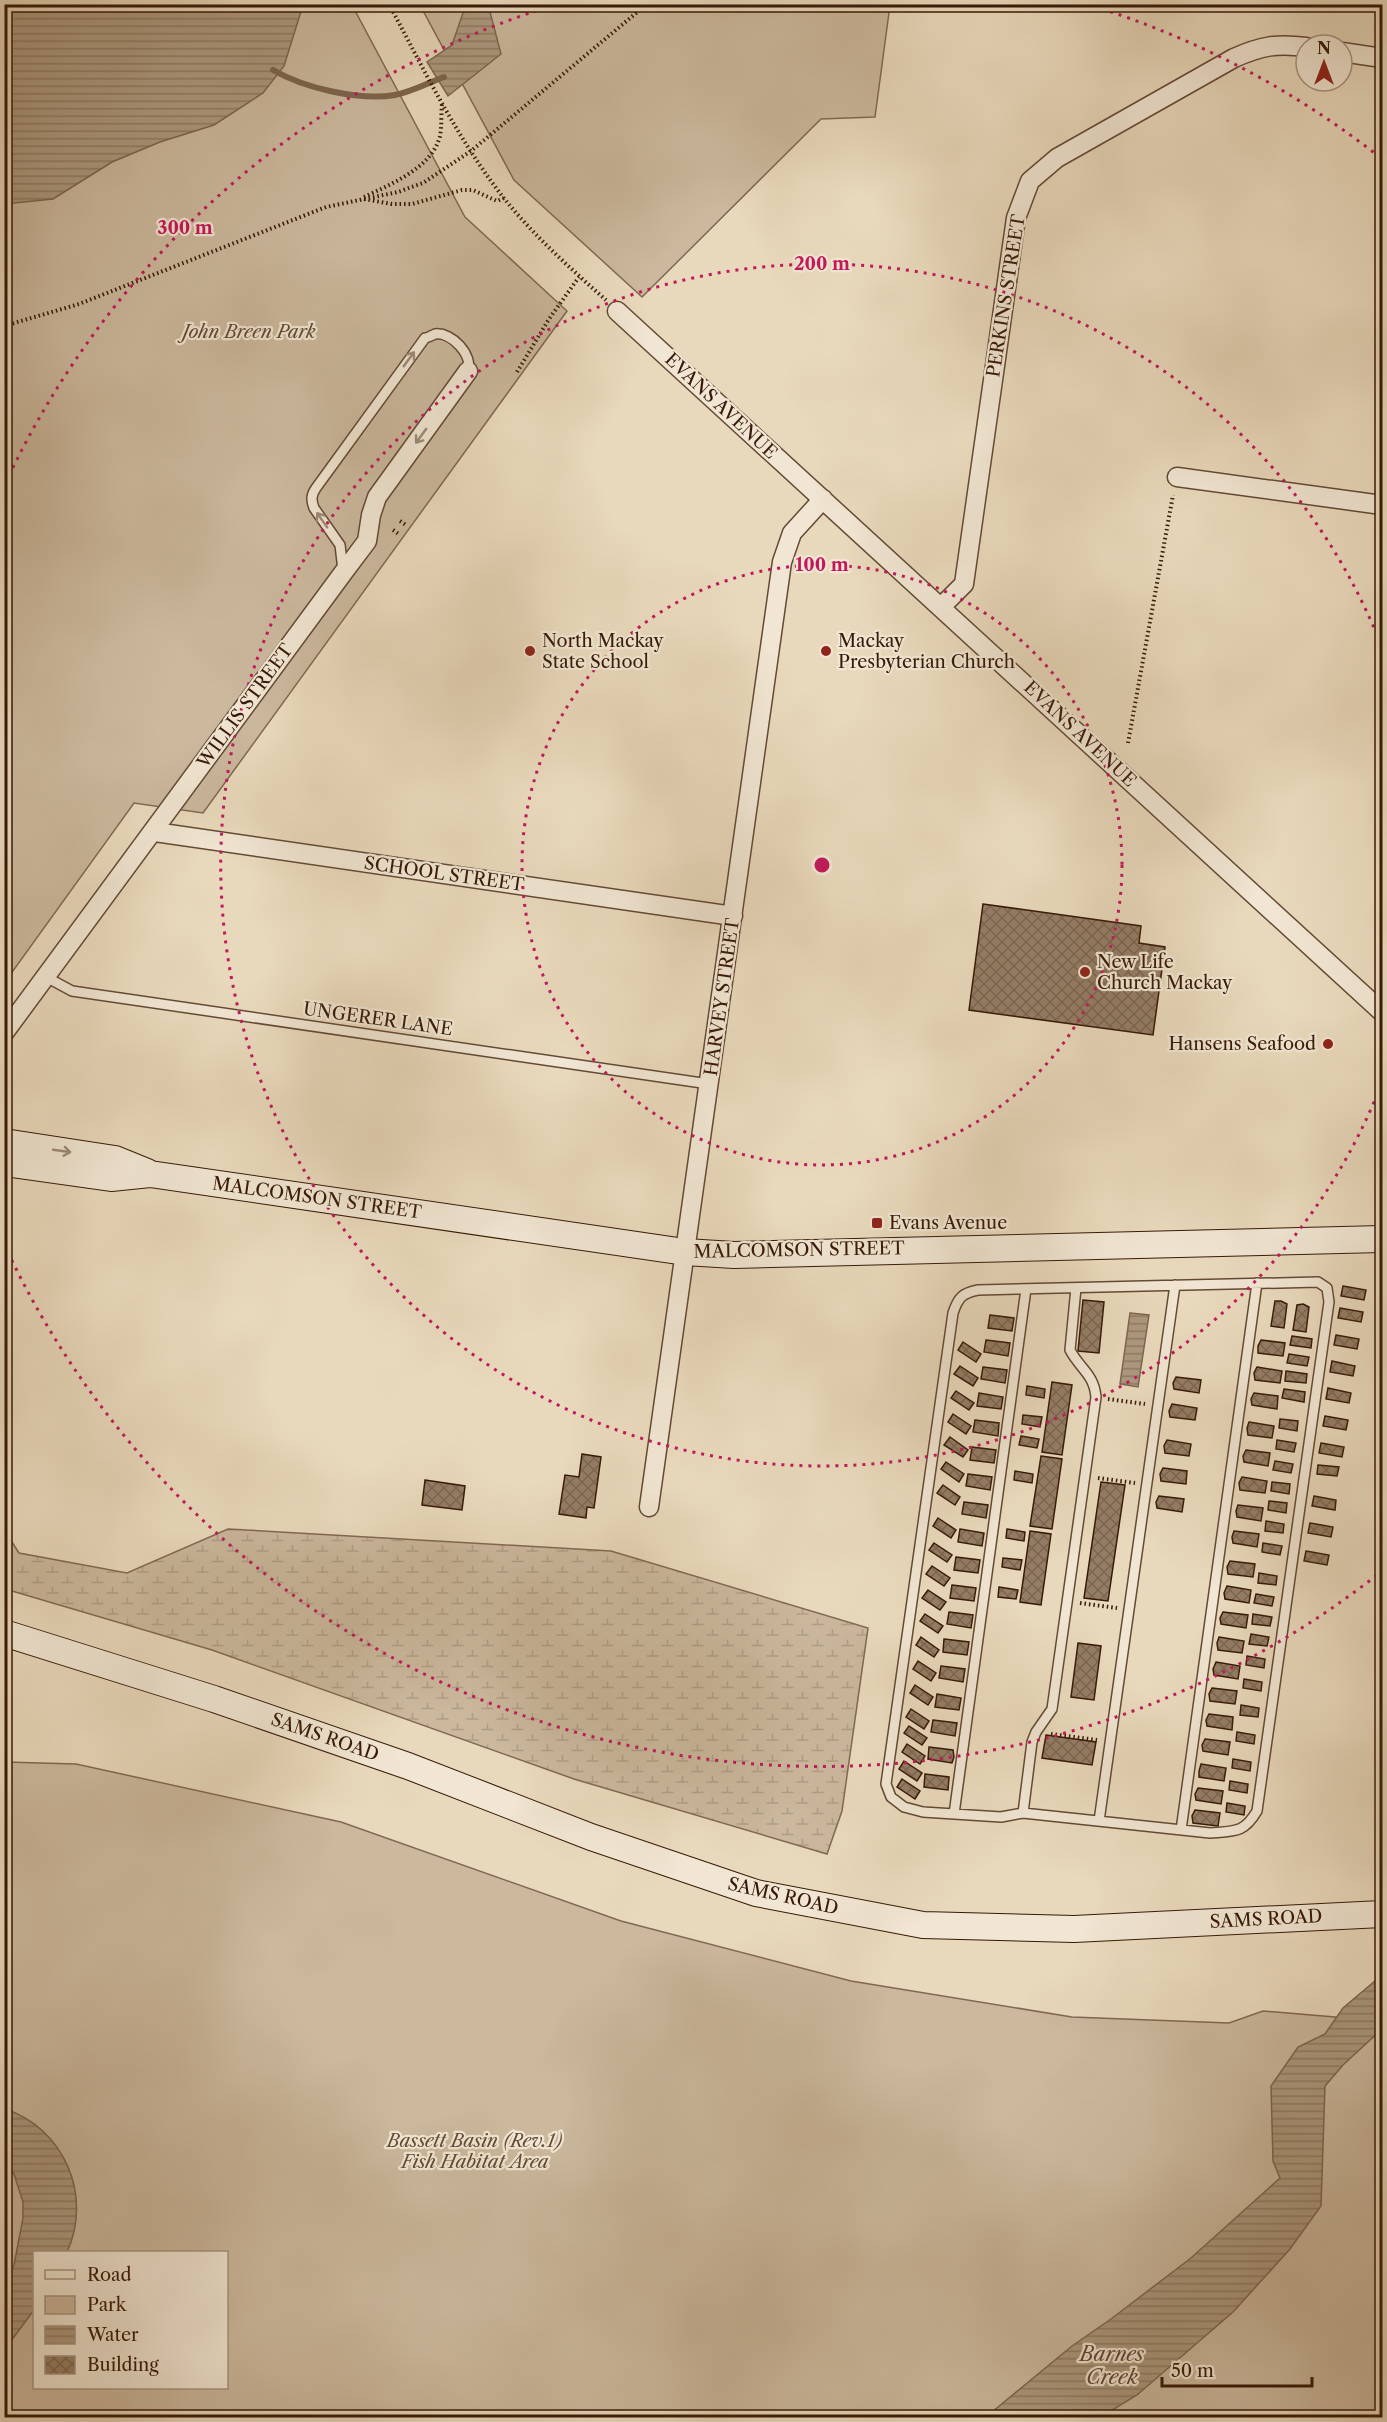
<svg xmlns="http://www.w3.org/2000/svg" width="1387" height="2422" font-family="'Libre Caslon Text',serif">
	<defs>
		<pattern id="wetland-marsh" width="20" height="14" patternUnits="userSpaceOnUse" patternTransform="scale(1.5)"><rect width="20" height="14" fill="#cbb89d"/><path d="M1 5h8M5 5V1M11 12h8M15 12V8" fill="none" stroke="#af9e86"/></pattern>
		<pattern id="water-rules" width="6" height="5" patternUnits="userSpaceOnUse" patternTransform="scale(1.5)"><rect width="6" height="5" fill="#ac987e"/><path d="M0 2.5h6" fill="none" stroke="#8d7b65"/></pattern>
		<pattern id="building-cross-hatch" width="8" height="8" patternUnits="userSpaceOnUse" patternTransform="scale(1.5)"><rect width="8" height="8" fill="#947d65"/><path d="M0 0l8 8M0 8l8-8" fill="none" stroke="#7a6651"/></pattern>
	</defs>
	<rect width="100%" height="100%" fill="#e9d9bc"/>
	<filter id="stains"><feTurbulence type="fractalNoise" baseFrequency=".00333" numOctaves="4"/><feColorMatrix values="0 0 0 0 .2 0 0 0 0 .09 0 0 0 0 .02 0 0 0 .5 -.17"/></filter>
	<radialGradient id="worn" r=".72"><stop offset=".6" stop-color="#630" stop-opacity="0"/><stop offset="1" stop-color="#630" stop-opacity=".3"/></radialGradient>
	<path fill="url(#wetland-marsh)" stroke="#816852" stroke-width="1.5" d="M228,1529l383,22 257,77 -26,183 -15,43 -253,-75 -362,-129 -207,-61v-58l14,22 108,20z"/>
	<path fill="#cbb89d" stroke="#816852" stroke-width="1.5" fill-rule="evenodd" d="M5,5h347l113,212 102,94 -364,502 -69,-10 -129,179z
		M420,5h470l-15,112 -54,2 -179,178 -128,-117z
		M5,1762l71,2 265,58 280,99 230,60 221,36 157,6 34,-12 119,10v396l-1377,1zM34,2252h192v136h-192z"/>
	<path fill="url(#water-rules)" stroke="#7d654e" stroke-width="1.5" d="M466,4l26,1 -2,7 11,42 -53,42 -21,-34 25,-17z
		M303,5l-19,61 -21,27 -49,32 -54,17 -48,20 -59,37 -48,5v-199z
		M1130,1313l19,2 -11,72 -18,-3z
		M1382,1975v54l-39,36 -18,21 -4,120 -31,43 -57,63 -96,83 -36,22h-115l86,-71 39,-27 80,-61 89,-80 -7,-17 -2,-75 27,-39 27,-13 18,-26z
		M5,2109c59,19 88,87 62,143h-33v58l-29,39v-61l9,-23 9,-47v-16l-9,-28 -9,-15z"/>
	<g fill="none" stroke-linecap="round" stroke-linejoin="round">
		<path stroke="#7d654e" stroke-width="6" d="M273,70c31,18 86,31 122,25 16,-3 33,-12 49,-18"/>
	</g>
	<path fill="url(#building-cross-hatch)" stroke="#371907" stroke-width="1.5" d="M983,904l158,22 -2,17 26,4 -12,88 -184,-25z
		M1343,1286l23,4 -2,10 -23,-4z
		M1083,1300l21,2 -5,51 -21,-2z
		M1275,1301h6l6,3 -3,24 -13,-2z
		M1303,1304l6,3 -3,25 -13,-2 4,-25z
		M1340,1308l23,4 -2,10 -23,-4z
		M990,1315l24,3 -2,13 -24,-3z
		M1336,1335l23,4 -2,10 -23,-4z
		M1292,1336l20,3 -1,9 -21,-3z
		M986,1340l24,3 -2,13 -24,-4z
		M1261,1340l24,3 -2,13 -25,-3v-7z
		M963,1342l18,12 -5,8 -18,-12z
		M1289,1354l20,3 -2,9 -20,-3z
		M1332,1361l23,5 -2,10 -23,-4z
		M960,1366l18,12 -5,8 -19,-12z
		M983,1367l24,3 -2,13 -24,-4z
		M1257,1367l25,4 -2,12 -25,-3 -1,-7z
		M1286,1371l21,3 -1,9 -21,-2z
		M1176,1377l25,3 -2,13 -25,-4 -1,-6z
		M1052,1382l20,3 -10,70 -20,-3z
		M1027,1386l18,3 -1,9 -18,-3z
		M1328,1388l23,5 -2,10 -23,-4z
		M1284,1389l21,3 -1,10 -22,-4z
		M956,1391l18,12 -5,7 -18,-12z
		M979,1393l24,4 -2,12 -24,-3z
		M1254,1393l24,3 -1,13 -25,-4 -1,-6z
		M1172,1404l25,4 -2,12 -25,-3 -1,-6z
		M953,1414l18,12 -5,8 -18,-12z
		M1023,1415l19,2 -2,10 -18,-3z
		M1325,1416l23,4 -2,10 -23,-4z
		M1280,1419l18,2 -1,10 -18,-3z
		M975,1420l24,3 -1,13 -25,-4z
		M1249,1422l25,4 -2,12 -24,-3 -1,-7z
		M1021,1436l18,3 -2,9 -18,-3z
		M950,1437l18,13 -5,7 -19,-12z
		M1167,1440l24,4 -2,12 -24,-3 -1,-7z
		M1277,1440l19,3 -2,9 -18,-3z
		M1321,1443l23,4 -2,10 -23,-4z
		M972,1447l24,3 -2,13 -24,-3z
		M1246,1450l24,3 -2,13 -24,-4 -1,-6z
		M582,1454l19,3 -7,51 -7,-1 -1,11 -27,-4 6,-39 14,2z
		M1041,1456l21,3 -10,70 -22,-3z
		M1275,1461l18,3 -2,9 -18,-3z
		M946,1462l18,12 -5,8 -18,-13z
		M1318,1465l21,2 -2,9 -20,-2z
		M1163,1468l24,3 -1,13 -25,-3 -1,-7z
		M1015,1471l18,3 -1,9 -18,-3z
		M968,1474l24,3 -2,13 -24,-4z
		M1242,1477l25,4 -2,12 -25,-3 -1,-7z
		M425,1480l40,6 -3,24 -40,-5z
		M1101,1482l24,3 -17,116 -24,-3z
		M1272,1482l18,2 -1,10 -18,-3z
		M943,1485l17,12 -5,8 -18,-12z
		M1159,1496l25,3 -2,13 -25,-4 -1,-6z
		M1314,1496l22,4 -1,10 -23,-4z
		M1269,1501l18,2 -1,10 -18,-3z
		M964,1502l24,3 -2,13 -24,-4z
		M1238,1505l25,3 -2,13 -24,-4 -1,-6z
		M938,1518l18,12 -5,8 -18,-12z
		M1266,1521l18,3 -1,9 -18,-2z
		M1310,1523l23,4 -2,10 -23,-4z
		M960,1529l24,4 -2,13 -24,-4z
		M1007,1529l18,3 -1,9 -18,-3z
		M1030,1531l21,3 -10,71 -21,-3z
		M1234,1531l25,3 -2,13 -24,-4 -1,-6z
		M934,1543l18,12 -5,7 -18,-12z
		M1263,1543l19,3 -2,9 -18,-3z
		M1306,1551l23,4 -2,10 -23,-4z
		M956,1557l24,3 -2,13 -24,-3z
		M1003,1558l19,2 -2,10 -18,-3z
		M1230,1561l25,3 -2,13 -25,-3 -1,-7z
		M932,1566l18,12 -6,8 -18,-12z
		M1259,1573l18,3 -1,9 -18,-2z
		M952,1585l24,3 -2,13 -24,-3z
		M1227,1586l24,4 -2,13 -24,-4 -1,-6z
		M999,1587l19,3 -2,9 -18,-2z
		M928,1590l18,12 -6,8 -18,-12z
		M1256,1594l18,3 -2,9 -18,-3z
		M949,1612l24,3 -2,13 -24,-4z
		M1223,1612l25,3 -2,13 -25,-4 -1,-6z
		M925,1614l18,12 -5,7 -18,-12z
		M1253,1614l19,3 -2,9 -18,-2z
		M1251,1634l18,3 -2,9 -18,-2z
		M921,1637l18,13 -5,7 -18,-12z
		M1219,1637l25,4 -2,12 -24,-3 -1,-7z
		M944,1639l25,3 -2,13 -24,-3z
		M1078,1643l23,3 -7,54 -23,-3z
		M1247,1656l18,3 -1,9 -18,-3z
		M918,1661l18,12 -5,8 -18,-12z
		M1216,1662l24,4 -2,13 -24,-4 -1,-6z
		M941,1666l24,3 -2,13 -24,-4z
		M1244,1679l18,3 -1,9 -18,-3z
		M915,1685l18,12 -5,8 -18,-12z
		M1212,1688l25,3 -2,13 -25,-3 -1,-7z
		M937,1694l24,4 -2,12 -24,-3z
		M1241,1705l18,3 -1,9 -18,-2z
		M911,1709l18,12 -5,8 -18,-12z
		M1209,1714l24,3 -1,13 -25,-4 -1,-6z
		M933,1720l24,3 -2,13 -24,-4z
		M909,1726l18,12 -5,7 -18,-12z
		M1237,1732l18,3 -1,9 -18,-3z
		M1046,1735l50,7 -4,23 -50,-7z
		M1205,1739l25,3 -2,13 -25,-4 -1,-6z
		M907,1744l18,12 -5,8 -18,-12z
		M929,1747l24,3 1,7 -2,6 -24,-4z
		M1233,1759l18,3 -1,9 -18,-3z
		M904,1761l18,12 -5,8 -18,-12z
		M1201,1764l25,4 -2,13 -25,-4v-6z
		M925,1774l24,3 -1,13 -24,-3z
		M902,1779l18,12 -5,8 -18,-12z
		M1230,1781l18,3 -1,9 -18,-3z
		M1198,1788l25,3 -2,13 -25,-4 -1,-6z
		M1227,1803l18,3 -1,9 -18,-3z
		M1195,1810l25,3 -2,13 -25,-3 -1,-7z"/>
	<g fill="none" stroke-linecap="round" stroke-linejoin="round">
		<defs>
			<path id="service" d="M343,570l-3,-25 -26,-37c-3,-8 -3,-13 2,-20l109,-150c2,0 8,-3 10,-4 17,-2 38,21 33,37
				M46,977l26,14 637,93
				M1318,1282l9,6 2,14 -72,509c-13,22 -22,20 -47,22l-187,-20 -22,4 -78,-5 -19,-5 -13,-10 -5,-13 67,-471c5,-15 9,-20 25,-23z
				M1023,1813l9,-71 4,-10 16,-23 44,-312c-2,-23 -16,-28 -26,-47l6,-62
				M954,1814l72,-525
				M1099,1821l76,-536
				M1181,1830l76,-547"/>
			<path id="minor" d="M1342,52l40,6
				M617,311l765,701
				M1177,477l205,28
				M941,607l23,-23 52,-366 14,-37 27,-23 177,-100c27,-12 43,-15 72,-11
				M155,832l578,84
				M4,1033l339,-460 24,-32 4,-26 6,-18 91,-126
				M649,1507l133,-945 10,-29 31,-34"/>
			<path id="secondary" d="M4,1142l111,17 32,13
				M4,1163l107,15 39,-4 535,78 49,3 648,-16
				M4,1633l210,66 194,67 183,71 165,56 167,32 151,4 308,-15"/>
		</defs>
		<use href="#service" stroke="#644934" stroke-width="12"/>
		<use href="#minor" stroke="#644934" stroke-width="21"/>
		<use href="#secondary" stroke="#371907" stroke-width="28"/>
		<path stroke="#371907" stroke-width="4" stroke-dasharray="1.5 3" stroke-linecap="butt" d="M389,4c35,66 68,134 114,193 30,38 67,71 103,103
			M364,197c27,-13 68,-29 76,-61 2,-10 1,-23 2,-33
			M364,199l28,5h20l50,-14h11l24,11 7,-3
			M4,326l75,-22 247,-97 72,-15 25,-9 48,-32 176,-147
			M517,372l32,-53 30,-42
			M400,521l6,4
			M393,530l7,5
			M1128,743l45,-248
			M1108,1399l37,5
			M1098,1478l37,5
			M1080,1603l37,5
			M1051,1734l46,6"/>
		<use href="#service" stroke="#f1e6d3" stroke-width="9"/>
		<use href="#minor" stroke="#f1e6d3" stroke-width="18"/>
		<use href="#secondary" stroke="#f1e6d3" stroke-width="26"/>
	</g>
	<defs><path id="oneway-shaft" d="M-6 0H5M1.5-3L5.5 0L1.5 3" fill="none" stroke-width="1.6" stroke-linecap="round" stroke-linejoin="round" transform="scale(1.5)"/></defs>
	<g stroke="#9d8a77">
		<use href="#oneway-shaft" transform="translate(409 359) rotate(-54)"/>
		<use href="#oneway-shaft" transform="translate(421 436) rotate(126)"/>
		<use href="#oneway-shaft" transform="translate(322 520) rotate(-125)"/>
		<use href="#oneway-shaft" transform="translate(62 1151) rotate(8)"/>
	</g>
	<g fill="none" stroke="#c2185b" stroke-width="3" stroke-dasharray="3 6">
		<circle cx="822" cy="865" r="300"/>
		<path d="M1381 1085A601 601 0 1 1 1381 645"/>
		<path d="M1377 1575A901 901 0 0 1 5 1246M5 484A901 901 0 0 1 551 6M1093 6A901 901 0 0 1 1377 155"/>
	</g>
	<g fill="#8f2418" stroke="#f1e6d3" stroke-width="2">
		<circle cx="530" cy="651" r="6"/>
		<circle cx="826" cy="651" r="6"/>
		<circle cx="1085" cy="972" r="6"/>
		<circle cx="1328" cy="1044" r="6"/>
		<rect x="871" y="1217" width="12" height="12" rx="3"/>
	</g>
	<g text-anchor="middle" dominant-baseline="central" stroke-width="4.5" stroke-linejoin="round" paint-order="stroke">
		<g font-size="18" fill="#371907" stroke="#f1e6d3">
			<text transform="translate(1006 296) rotate(-81)">PERKINS STREET</text>
			<text transform="translate(721 406) rotate(43)">EVANS AVENUE</text>
			<text transform="translate(245 706) rotate(-54)">WILLIS STREET</text>
			<text transform="translate(1080 734) rotate(43)">EVANS AVENUE</text>
			<text transform="translate(444 874) rotate(8)">SCHOOL STREET</text>
			<text transform="translate(722 997) rotate(-82)">HARVEY STREET</text>
			<text transform="translate(378 1019) rotate(8)">UNGERER LANE</text>
			<text transform="translate(317 1198) rotate(8)">MALCOMSON STREET</text>
			<text transform="translate(799 1250) rotate(-1)">MALCOMSON STREET</text>
			<text transform="translate(325 1737) rotate(19)">SAMS ROAD</text>
			<text transform="translate(783 1896) rotate(13)">SAMS ROAD</text>
			<text transform="translate(1266 1919) rotate(-3)">SAMS ROAD</text>
		</g>
		<g font-size="18" font-style="italic" fill="#634934" stroke="#f1e6d3">
			<text x="249" y="332">John Breen Park</text>
			<text x="475" y="2141">Bassett Basin (Rev.1)<tspan x="475" dy="21">Fish Habitat Area</tspan></text>
		</g>
		<g font-size="18" fill="#371907" stroke="#f1e6d3" text-anchor="start">
			<text x="542" y="641">North Mackay<tspan x="542" dy="21">State School</tspan></text>
			<text x="838" y="641">Mackay<tspan x="838" dy="21">Presbyterian Church</tspan></text>
			<text x="1097" y="962">New Life<tspan x="1097" dy="21">Church Mackay</tspan></text>
			<text x="1316" y="1044" text-anchor="end">Hansens Seafood</text>
			<text x="889" y="1223">Evans Avenue</text>
		</g>
		<g font-size="20" font-style="italic" fill="#604531" stroke="#f1e6d3">
			<text x="1112" y="2354">Barnes<tspan x="1112" dy="23">Creek</tspan></text>
		</g>
	</g>
	<circle cx="822" cy="865" r="9" fill="#c2185b" stroke="#f1e6d3" stroke-width="3"/>
	<g font-size="18" text-anchor="middle" font-weight="bold" fill="#c2185b" stroke="#f1e6d3" stroke-width="4.5" stroke-linejoin="round" paint-order="stroke">
		<text x="185" y="234">300 m</text>
		<text x="822" y="270">200 m</text>
		<text x="822" y="571">100 m</text>
	</g>
	<rect width="1387" height="2422" fill="none" stroke="#e9d9bc" stroke-width="24"/>
	<rect x="6" y="6" width="1375" height="2410" fill="none" stroke="#371907" stroke-width="3"/>
	<rect x="12" y="12" width="1363" height="2398" fill="none" stroke="#371907" stroke-width="1.5"/>
	<rect x="33" y="2251" width="195" height="138" fill="#f1e6d3" stroke="#a79481" stroke-width="1.5"/>
	<rect x="45" y="2270" width="30" height="9" fill="#f1e6d3" stroke="#a79481" stroke-width="1.5"/>
	<text x="87" y="2281" font-size="18" fill="#371907">Road</text>
	<rect x="45" y="2296" width="30" height="18" fill="#cbb89d" stroke="#a79481" stroke-width="1.5"/>
	<text x="87" y="2311" font-size="18" fill="#371907">Park</text>
	<rect x="45" y="2326" width="30" height="18" fill="url(#water-rules)" stroke="#a79481" stroke-width="1.5"/>
	<text x="87" y="2341" font-size="18" fill="#371907">Water</text>
	<rect x="45" y="2356" width="30" height="18" fill="url(#building-cross-hatch)" stroke="#a79481" stroke-width="1.5"/>
	<text x="87" y="2371" font-size="18" fill="#371907">Building</text>
	<g transform="translate(1324 63)"><circle r="28" fill="#f1e6d3" stroke="#a79481" stroke-width="1.5"/>
	<path d="M0-4.5L10 22L0 15L-10 22Z" fill="#8f2418"/>
	<text y="-9" font-size="16" font-weight="bold" text-anchor="middle" fill="#371907">N</text>
	</g>
	<path d="M1162 2377v9h150v-9" fill="none" stroke="#371907" stroke-width="3"/>
	<text x="1171" y="2377" font-size="18" fill="#371907" stroke="#f1e6d3" stroke-width="4.5" paint-order="stroke">50 m</text>
	<rect width="100%" height="100%" filter="url(#stains)"/>
	<rect width="100%" height="100%" fill="url(#worn)"/>
</svg>
